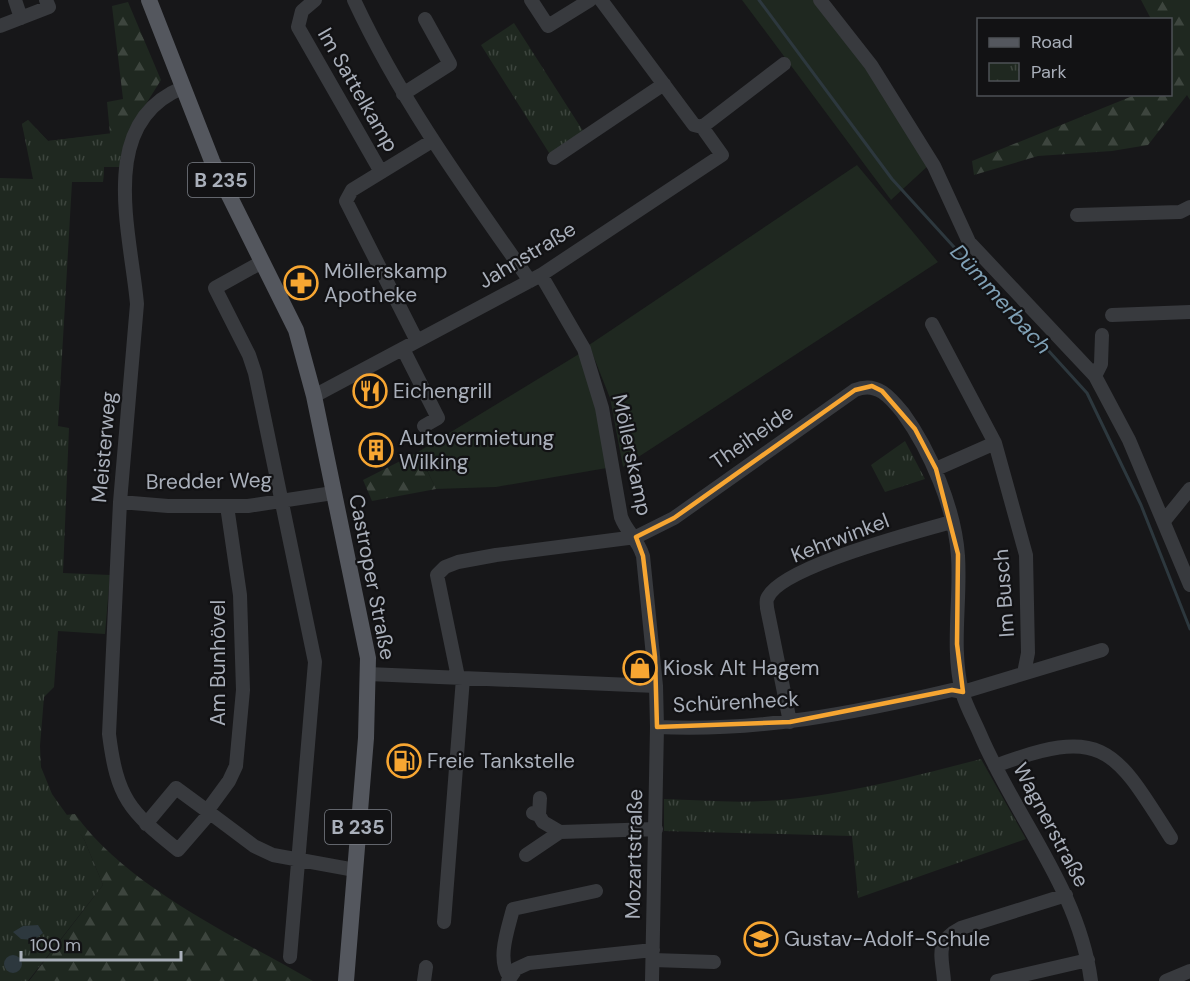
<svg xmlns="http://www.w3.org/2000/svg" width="1190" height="981" font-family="'DM Sans',sans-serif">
	<defs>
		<pattern id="forest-firs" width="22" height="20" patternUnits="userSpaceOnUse" patternTransform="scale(1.5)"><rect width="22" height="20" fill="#1f2820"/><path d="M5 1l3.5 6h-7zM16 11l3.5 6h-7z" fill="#3d453e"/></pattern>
		<pattern id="park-tufts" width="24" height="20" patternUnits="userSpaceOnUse" patternTransform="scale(1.5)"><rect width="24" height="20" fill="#1f2820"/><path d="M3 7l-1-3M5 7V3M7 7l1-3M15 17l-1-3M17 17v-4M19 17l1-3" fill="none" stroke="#3d453e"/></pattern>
	</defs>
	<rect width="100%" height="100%" fill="#171719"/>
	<path fill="#1f2820" d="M742,0h73l54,70 60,95 -38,35z
		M857,165l81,97 -315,205 -13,-69 -21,-53z
		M579,354l18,50 10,64 -111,19 -60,2 -18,-37z"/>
	<path fill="url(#forest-firs)" d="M1141,0h49v100l-3,-5 -39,50 -36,6 -74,5 -64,19 -2,-14 163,-66 35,-1v-74l-19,-1z
		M128,2l33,78 -32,51 -8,36h-17l-1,15h-31l-42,-27 -8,-31 6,-4 20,21 62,-7 -3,-32 16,-3 -11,-93z
		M418,452l18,37 -64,12 -9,-21z
		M75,814c53,74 160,122 238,167h-284l74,-96 -19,-46 -19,-24z"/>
	<path fill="url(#park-tufts)" d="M514,23l71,111 -34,22 -70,-111z
		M28,120l20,21 81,-10 -8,36h-17l-1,15h-31l-14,244 11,2 -6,145 47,2 -5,59 -47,-3 -4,56 -10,10 -4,49 1,21 11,27 32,45 19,46 -75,96h-28v-803l33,1 -11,-55z
		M905,441l20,38 -40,13 -14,-27z
		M981,759l45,80 -165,58 -3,1 -6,-62 -188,-5v-32c33,1 67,4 101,2 73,-4 145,-24 216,-42z"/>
	<path fill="#2d383e" d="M38,925l5,8 -9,7 -13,-1 -8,-7 10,-6z
		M4 964a9 9 0 1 1 18 0a9 9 0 1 1-18 0Z"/>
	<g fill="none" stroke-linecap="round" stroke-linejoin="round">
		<path stroke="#2d383e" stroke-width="3" d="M759,0l133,179 195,214 54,112 49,124"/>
		<path stroke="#383a3e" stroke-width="14" d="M15,0l6,18
			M315,0l-13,11 -4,16 83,145
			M354,0c47,101 112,190 176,281
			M531,0l17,26 42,-26
			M820,0l51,65 63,101 35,76 126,134 34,64 61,145
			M0,26l49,-19 -3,-7
			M182,88c-86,35 -51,146 -45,216l-17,198 -11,232c8,64 20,77 69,116l32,-37 44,33 19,9 82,15
			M403,94l47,-30 -25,-45
			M702,127l82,-63
			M554,158l110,-74
			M1077,215l103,-3 10,-5
			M262,262l-47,26 34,67 6,18 60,289 -25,295
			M541,275l43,74 18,59 19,109c6,16 16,20 22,39l13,130
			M1112,315l78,-3
			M932,324l63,119 31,112 2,98 -4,20
			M417,341l-71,-140 6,-11 80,-49
			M403,349l35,69 -14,8
			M1095,376l6,-12 1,-29
			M314,396l227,-121 181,-120 -20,-28 -8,-2 -93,-125
			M936,469l59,-26
			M120,502l48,4h80l85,-13
			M1164,521l26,-32
			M368,674l288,12 1,41c100,5 198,-14 295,-37l11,2 139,-42
			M458,677l-21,-102 8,-8 13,-5 38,-7 140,-18 38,-19 181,-128c22,-9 35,7 48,23 27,37 52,96 55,143 3,45 -7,91 4,136 4,14 12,28 18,42 35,83 99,155 111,247
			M790,722l-23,-114c0,-3 -1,-6 0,-9 11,-32 151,-67 184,-77
			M995,766c109,-41 119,-18 176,72
			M207,811l22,-30 7,-15 7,-76 -3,-95 -13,-89
			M533,813l6,2 4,7 17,10 96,-3
			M539,815l1,-17
			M146,824l30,-36 34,25
			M526,855l34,-23
			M444,922l19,-244
			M653,960l61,2
			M510,977c-14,-16 -2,-48 3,-68l83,-18
			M424,981l2,-14
			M508,981l8,-12 13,-6 124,-13
			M652,981l5,-254
			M944,981c-2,-26 -10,-39 17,-53l105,-33
			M997,981l91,-21
			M1166,981l24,-10"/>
		<path stroke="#54575e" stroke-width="16" d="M149,0l63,161 84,169 18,66 54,262 -2,80 -20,243"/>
	</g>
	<path fill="none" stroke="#f7a632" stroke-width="4.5" stroke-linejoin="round" d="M872,386l10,5 33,38 21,40 22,85 -1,90 6,48 -11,-2 -162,32 -133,5 -2,-70 -12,-101 -7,-19 38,-19 181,-128z"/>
	<defs>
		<symbol id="pharmacy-ring" viewBox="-11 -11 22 22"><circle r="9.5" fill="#121214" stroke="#f7a632" stroke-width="1.5"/><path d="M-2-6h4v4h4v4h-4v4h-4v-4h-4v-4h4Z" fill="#f7a632"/></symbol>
		<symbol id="restaurant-ring" viewBox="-11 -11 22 22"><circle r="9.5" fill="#121214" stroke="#f7a632" stroke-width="1.5"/><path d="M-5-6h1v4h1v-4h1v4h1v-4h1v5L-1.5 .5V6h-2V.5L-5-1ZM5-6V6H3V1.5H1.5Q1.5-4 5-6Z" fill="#f7a632"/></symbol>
		<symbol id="building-ring" viewBox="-11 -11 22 22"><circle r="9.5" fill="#121214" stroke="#f7a632" stroke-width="1.5"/><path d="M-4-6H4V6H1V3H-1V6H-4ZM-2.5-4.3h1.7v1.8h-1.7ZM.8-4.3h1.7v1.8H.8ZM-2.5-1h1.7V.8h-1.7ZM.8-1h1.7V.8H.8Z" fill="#f7a632"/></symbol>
		<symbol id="shop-ring" viewBox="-11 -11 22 22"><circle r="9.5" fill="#121214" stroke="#f7a632" stroke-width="1.5"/><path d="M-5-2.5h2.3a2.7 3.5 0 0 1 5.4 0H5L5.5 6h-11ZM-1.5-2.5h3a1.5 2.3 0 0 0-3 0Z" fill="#f7a632"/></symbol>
		<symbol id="fuel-ring" viewBox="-11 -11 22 22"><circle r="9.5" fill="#121214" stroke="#f7a632" stroke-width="1.5"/><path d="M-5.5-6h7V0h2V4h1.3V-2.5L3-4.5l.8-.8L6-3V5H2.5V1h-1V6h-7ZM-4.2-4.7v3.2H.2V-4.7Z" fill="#f7a632"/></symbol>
		<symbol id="school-ring" viewBox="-11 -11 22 22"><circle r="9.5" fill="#121214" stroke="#f7a632" stroke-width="1.5"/><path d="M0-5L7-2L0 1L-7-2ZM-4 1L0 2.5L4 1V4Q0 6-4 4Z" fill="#f7a632"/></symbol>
	</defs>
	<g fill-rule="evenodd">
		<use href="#pharmacy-ring" x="282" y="264" width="38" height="38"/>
		<use href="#restaurant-ring" x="351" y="372" width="38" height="38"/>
		<use href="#building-ring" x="357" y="431" width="38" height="38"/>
		<use href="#shop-ring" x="621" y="649" width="38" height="38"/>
		<use href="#fuel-ring" x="385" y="742" width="38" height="38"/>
		<use href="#school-ring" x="742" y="920" width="38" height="38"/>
	</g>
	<g text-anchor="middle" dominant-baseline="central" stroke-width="4.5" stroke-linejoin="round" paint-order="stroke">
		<g fill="#121214" stroke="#7c8088" stroke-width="1.5">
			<rect x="188" y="163" width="66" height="34" rx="4.5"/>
			<rect x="325" y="810" width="66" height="34" rx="4.5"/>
		</g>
		<g font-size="20" font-weight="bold" fill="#a9afba">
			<text x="221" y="180">B 235</text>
			<text x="358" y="827">B 235</text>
		</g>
		<g font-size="21" fill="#a9afba" stroke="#121214">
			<text transform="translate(358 90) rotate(60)">Im Sattelkamp</text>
			<text transform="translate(527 255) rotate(-31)">Jahnstraße</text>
			<text transform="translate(752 437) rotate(-35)">Theiheide</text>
			<text transform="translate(104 447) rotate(-85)">Meisterweg</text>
			<text transform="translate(632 455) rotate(78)">Möllerskamp</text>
			<text transform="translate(209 481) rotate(-1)">Bredder Weg</text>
			<text transform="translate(840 538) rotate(-21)">Kehrwinkel</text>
			<text transform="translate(372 577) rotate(79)">Castroper Straße</text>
			<text transform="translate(1004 593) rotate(-94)">Im Busch</text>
			<text transform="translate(218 663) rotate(-90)">Am Bunhövel</text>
			<text transform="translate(736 702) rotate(-3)">Schürenheck</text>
			<text transform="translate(1051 825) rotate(62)">Wagnerstraße</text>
			<text transform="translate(634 854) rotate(-89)">Mozartstraße</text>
		</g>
		<g font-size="21" fill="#a9afba" stroke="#121214" text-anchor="start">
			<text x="324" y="271">Möllerskamp<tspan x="324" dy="24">Apotheke</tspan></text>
			<text x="393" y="391">Eichengrill</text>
			<text x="399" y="438">Autovermietung<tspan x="399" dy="24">Wilking</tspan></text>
			<text x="663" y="668">Kiosk Alt Hagem</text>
			<text x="427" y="761">Freie Tankstelle</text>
			<text x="784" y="939">Gustav-Adolf-Schule</text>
		</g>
		<g font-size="22" font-style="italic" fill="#7fa0b5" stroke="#121214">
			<text transform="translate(1001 299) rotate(48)">Dümmerbach</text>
		</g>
	</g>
	<rect x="977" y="18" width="195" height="78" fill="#121214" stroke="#4e5156" stroke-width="1.5"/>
	<rect x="989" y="38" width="30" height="9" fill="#54575e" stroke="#4e5156" stroke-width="1.5"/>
	<text x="1031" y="48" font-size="18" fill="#a9afba">Road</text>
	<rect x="989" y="63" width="30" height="18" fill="url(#park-tufts)" stroke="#4e5156" stroke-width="1.5"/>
	<text x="1031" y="78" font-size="18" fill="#a9afba">Park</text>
	<path d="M21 951v9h160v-9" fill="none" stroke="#a9afba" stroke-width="3"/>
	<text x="30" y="951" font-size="18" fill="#a9afba" stroke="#121214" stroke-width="4.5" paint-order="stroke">100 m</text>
</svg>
